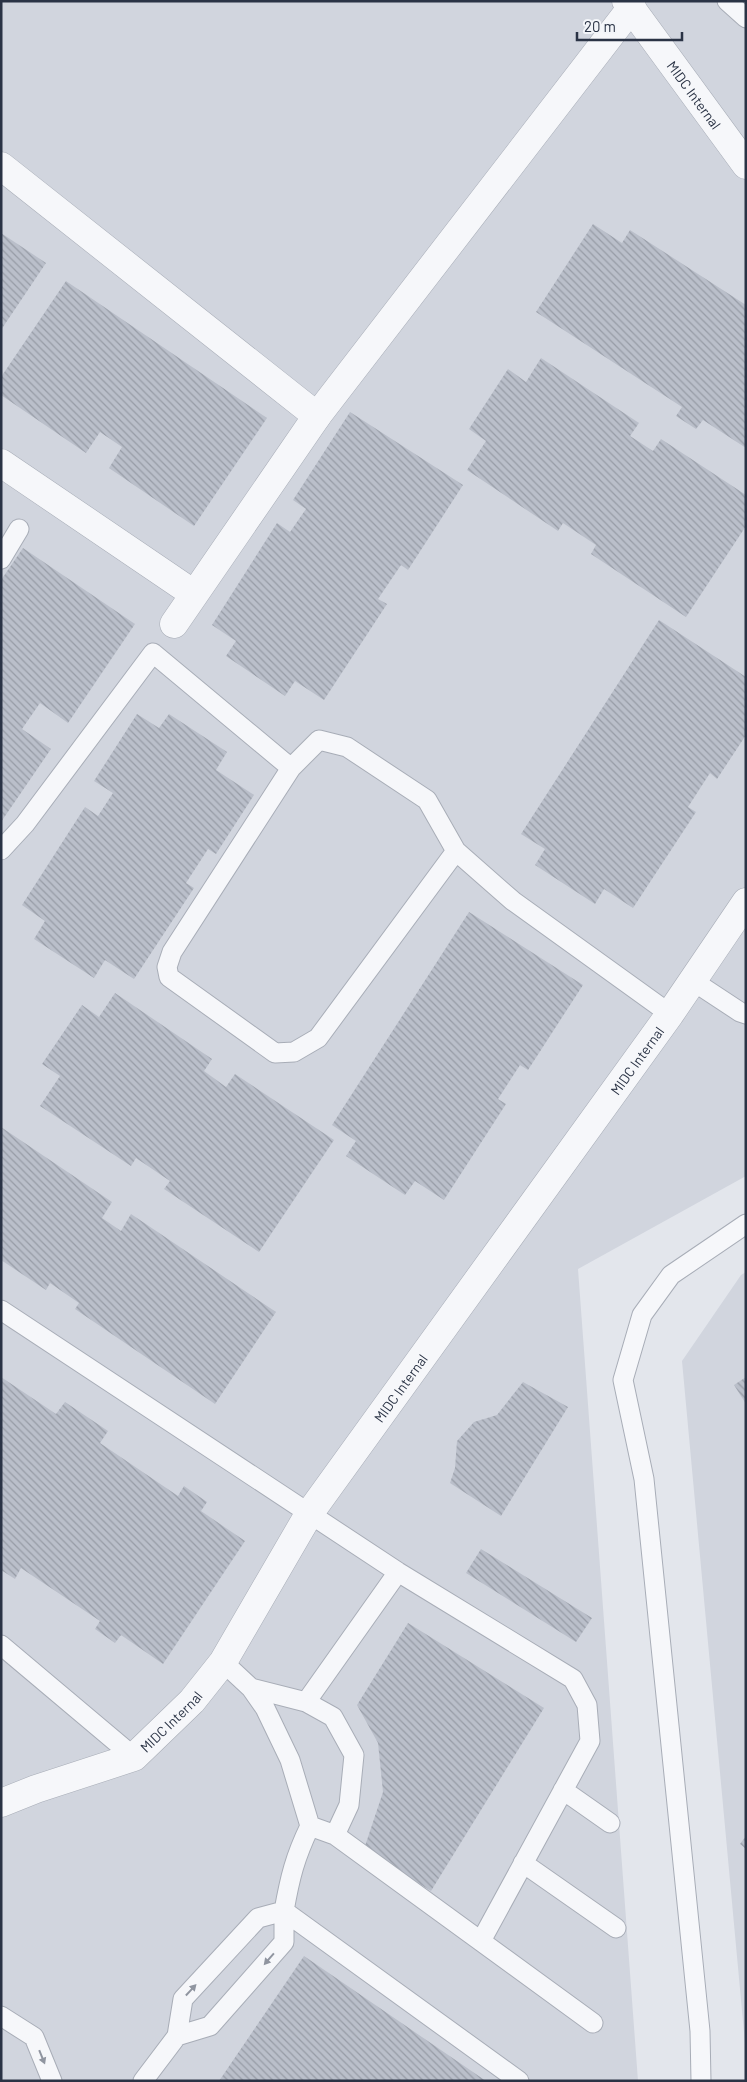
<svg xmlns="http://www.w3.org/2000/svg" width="747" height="2082" font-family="Barlow,sans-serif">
	<defs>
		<pattern id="building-back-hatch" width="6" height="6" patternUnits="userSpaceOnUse" patternTransform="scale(1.25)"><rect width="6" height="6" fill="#babfca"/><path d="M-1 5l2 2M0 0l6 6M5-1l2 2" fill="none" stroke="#979ca6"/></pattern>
	</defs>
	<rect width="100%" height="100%" fill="#e3e6ec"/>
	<path fill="#d1d5de" d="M1,1h745v1175l-168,93 60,812h-637z
		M746,1272v782l-64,-693 59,-86z"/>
	<path fill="url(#building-back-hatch)" d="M593,224l29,19 8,-13 116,75v143l-43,-28 -7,9 -20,-13 6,-9 -146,-95z
		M1,233l45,30 -45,67z
		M66,281l201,137 -73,108 -85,-58 13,-21 -22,-15 -14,21 -85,-58v-18z
		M541,358l98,65 -9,13 23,15 8,-12 85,56v31l-60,91 -95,-63 5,-9 -33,-22 -5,8 -91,-61 19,-29 -17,-12 39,-60 18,13z
		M350,412l113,73 -55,85 -7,-5 -23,34 9,5 -63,96 -29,-19 -10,15 -59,-40 10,-15 -24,-16 65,-102 13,9 16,-23 -13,-9z
		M23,548l112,76 -67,99 -28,-20 -18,26 29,20 -50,73v-242z
		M659,620l87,57v58l-29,44 -7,-6 -22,34 8,5 -63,96 -29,-19 -9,15 -60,-39 10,-16 -24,-15z
		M137,714l22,14 10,-14 58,38 -11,18 38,25 -38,59 -8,-5 -22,34 8,5 -60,91 -29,-19 -11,18 -60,-39 11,-18 -23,-16 63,-98 13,9 15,-23 -19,-12z
		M469,912l114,73 -55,85 -8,-5 -22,34 8,5 -62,96 -29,-19 -10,14 -59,-39 10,-15 -24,-16z
		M115,993l97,66 -8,12 22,16 9,-13 99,66 -75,112 -95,-63 6,-8 -34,-23 -5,8 -91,-60 20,-30 -18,-12 40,-59 17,12z
		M1,1127l111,75 -10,16 19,13 10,-17 145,98 -61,92 -140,-95 4,-6 -29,-20 -4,7 -45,-30z
		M1,1377l55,37 9,-12 43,29 -8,12 78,53 6,-10 23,16 -6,9 44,30 -82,123 -42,-29 -6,8 -20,-14 5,-8 -79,-53 -6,11 -14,-9z
		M746,1377v27l-12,-19z
		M523,1382l45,25 -67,109 -51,-33 5,-15 2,-27 17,-19 23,-7z
		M481,1549l111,69 -16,24 -110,-69z
		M408,1623l136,85 -113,183 -67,-42 19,-57 -5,-49 -21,-38z
		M746,1836v13l-6,-5z
		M304,1956l182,125h-267z"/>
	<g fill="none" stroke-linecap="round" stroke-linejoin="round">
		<defs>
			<path id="lane" d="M727,1l19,17
				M1,559l18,-30
				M291,768l-119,184 -5,15 2,10 106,76 19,-1 24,-14 138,-187
				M1,850l24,-26 128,-171 138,115 28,-28 28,7 80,53 29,51 57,50 157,113
				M693,981l47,31 6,2
				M1,1310l397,262 175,107 14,26 3,36 -109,200
				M1,1645l133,112
				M223,1662l28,26
				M306,1702l92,-130
				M563,1790l47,33
				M310,1826c-15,31 -20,51 -26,85l235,170
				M335,1835l14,-30 5,-50 -21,-38 -27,-15 -55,-14 14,20 25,52 20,66 25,9 258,188
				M523,1863l93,65
				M1,2016l33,21 18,44
				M143,2081l34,-45 6,-37 75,-81 26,-7v31l-74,84 -33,10
				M701,2081l-1,-50 -56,-552 -21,-99 19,-65 29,-40 75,-51"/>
			<g id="street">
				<path id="s1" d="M626,1l120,164"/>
				<path d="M1,166l316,250"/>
				<path d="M1,463l193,131"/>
				<path d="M174,624l143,-208 315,-409"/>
				<path id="s2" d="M1,1803l35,-14 98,-32 58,-56 31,-39 86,-148 361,-500 76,-112"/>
			</g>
		</defs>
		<use href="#lane" stroke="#a8adb7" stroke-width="21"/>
		<use href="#street" stroke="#a8adb7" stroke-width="29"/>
		<use href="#lane" stroke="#f6f7fa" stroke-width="19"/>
		<use href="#street" stroke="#f6f7fa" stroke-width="28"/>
	</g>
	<defs><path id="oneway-solid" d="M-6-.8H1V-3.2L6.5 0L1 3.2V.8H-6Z" transform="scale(1.25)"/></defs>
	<g fill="#9095a0">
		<use href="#oneway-solid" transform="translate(269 1959) rotate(131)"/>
		<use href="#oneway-solid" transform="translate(191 1990) rotate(-47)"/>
		<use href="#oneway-solid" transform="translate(42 2057) rotate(68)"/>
	</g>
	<g text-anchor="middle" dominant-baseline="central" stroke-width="5" stroke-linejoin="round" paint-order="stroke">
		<g font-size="14" fill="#2a3345" stroke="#f3f5f9">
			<text stroke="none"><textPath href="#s1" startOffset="116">MIDC Internal</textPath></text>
			<text stroke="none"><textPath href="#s2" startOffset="1002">MIDC Internal</textPath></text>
			<text stroke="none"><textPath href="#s2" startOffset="598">MIDC Internal</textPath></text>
			<text stroke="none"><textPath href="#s2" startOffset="192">MIDC Internal</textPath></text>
		</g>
	</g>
	<rect width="747" height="2082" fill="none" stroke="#2a3345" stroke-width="5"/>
	<path d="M577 32v8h105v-8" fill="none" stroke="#2a3345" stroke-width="2.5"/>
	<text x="584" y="32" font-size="15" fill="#2a3345" stroke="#f3f5f9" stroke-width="4" paint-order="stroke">20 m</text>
</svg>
